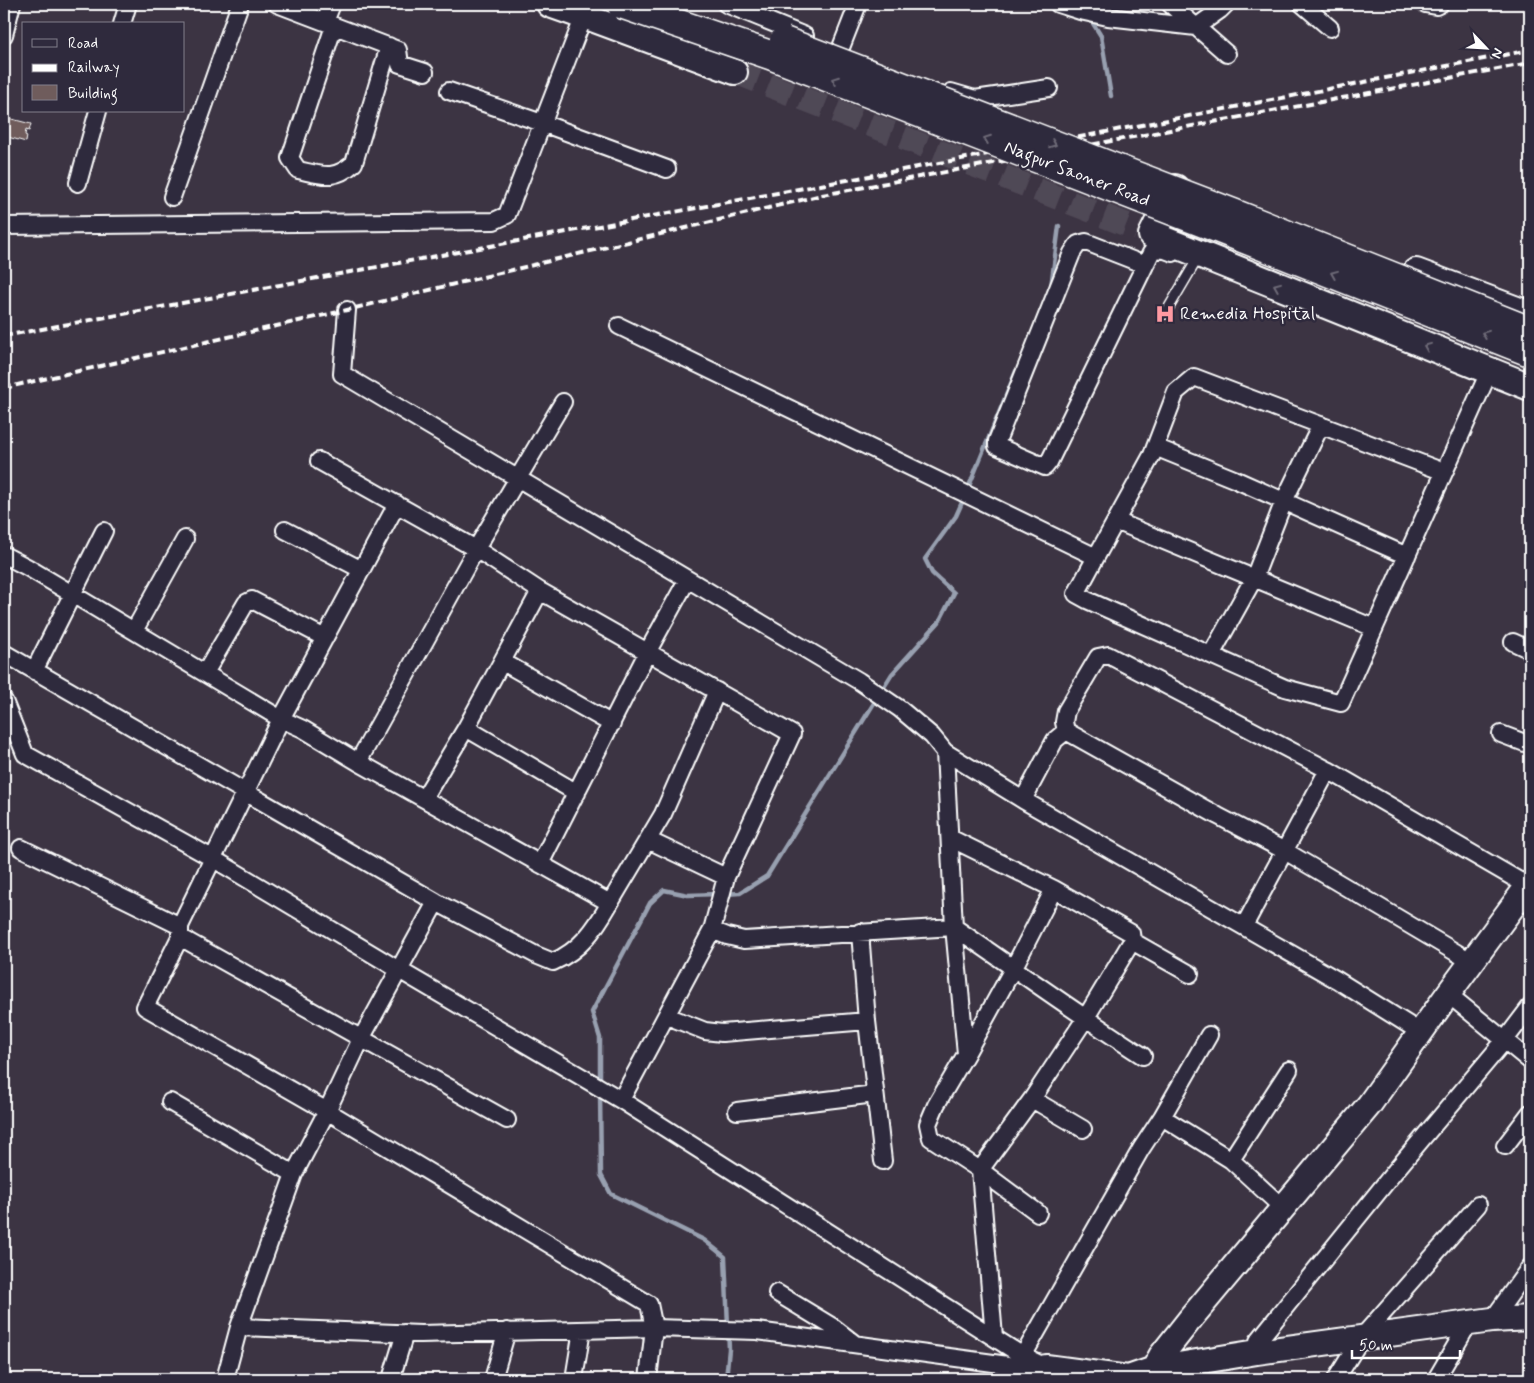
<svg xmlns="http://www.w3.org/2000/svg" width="1534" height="1383" font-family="Mynerve,sans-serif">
	<rect width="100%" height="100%" fill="#3c3443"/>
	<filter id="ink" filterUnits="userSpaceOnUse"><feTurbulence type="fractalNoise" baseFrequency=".02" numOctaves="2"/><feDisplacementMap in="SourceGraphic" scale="10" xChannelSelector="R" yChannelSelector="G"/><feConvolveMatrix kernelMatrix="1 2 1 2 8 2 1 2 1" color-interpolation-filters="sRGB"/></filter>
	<g filter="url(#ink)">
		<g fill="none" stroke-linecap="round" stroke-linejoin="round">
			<path stroke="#98a0b0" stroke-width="4.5" d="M1089,17l12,19 10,60
				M1051,287l8,-61
				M967,491l49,-120
				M725,894l15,-1 27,-17 125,-202 47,-52 15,-29 -22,-20 -7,-14 31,-43 8,-18
				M600,1084v-46l-8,-26 58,-109 14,-13 24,5 30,-1
				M600,1092l1,83 10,19 93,46 21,17 4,92 -3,30"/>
		</g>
		<path fill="#6f5c5c" stroke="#fff" d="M4,117l27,7 -2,7 -3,-1 -1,5 2,1 -1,6 -22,-6z"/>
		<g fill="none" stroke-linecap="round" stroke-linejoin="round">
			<path stroke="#504856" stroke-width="24" stroke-dasharray="24 12" stroke-linecap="butt" d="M735,72l403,157"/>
			<defs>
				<path id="lane" d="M1165,314l30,-51"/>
				<path id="street" d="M277,4l121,46 2,14 25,8
					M726,4l79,32
					M1058,4l22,7 28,6 88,10 24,-17 6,-6
					M1170,4l57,50
					M1302,4l28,24
					M1425,4l11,2 4,-2
					M325,22l7,-18
					M122,24l6,-20
					M334,26l-44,132 8,12c24,5 36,11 56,-7l35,-117
					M4,35l8,-31
					M840,50l18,-46
					M449,91l93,32 125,46
					M951,92l24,7 74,-11
					M78,183l20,-72
					M172,197l68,-193
					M4,226l490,-5 13,-6 77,-199
					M1145,265l-59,-23 -8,2 -6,9 -75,188v5l48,21 4,-5 102,-209 3,-4 11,1 8,3
					M347,310l-5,64 517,307 41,28 32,27 13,16 78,48 314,180 83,52
					M619,326l477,231 -20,37 11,6 198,88 56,15 148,-331
					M1155,447l79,32 173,77
					M319,461l157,88 64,42 252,143 -66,143 -14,53 -91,170
					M397,504l-116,215 -101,207v11l-35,70 182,104 322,193 5,24 -6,51
					M1116,521l258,107
					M285,530l77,40
					M4,555l23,12 254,152 22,10 55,33 252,141c-15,26 -29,47 -57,59l-17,-7 -100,-53 -432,-249
					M1096,557l56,-102 24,-63 18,-15 250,95
					M134,631l51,-92
					M1513,642l17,8
					M1211,655l43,-77 30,-77 37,-76
					M503,662l109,62
					M34,671l70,-140
					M205,673l41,-70 6,-3 73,38
					M4,701l21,53 187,104 187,112 222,130 402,256 23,11
					M466,728l111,65
					M1066,731l-2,-9 2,-11 32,-54 10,-2 220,115 200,116
					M1501,734l29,11
					M358,762l118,-213 87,-147
					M424,798l42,-70 74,-137
					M1023,800l32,-60 11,-9 152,85 67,35 187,111
					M950,838l104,51 77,44 1,8 -47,78 -53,80 -52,71 -49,-32 -3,-14 8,-19 30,-51 -12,-127c63,43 125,88 189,129
					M648,840l78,37
					M21,848l159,78
					M540,864l108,-213 39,-71
					M610,903l53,-89 54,-123
					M1244,926l84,-156
					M712,930l15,6 17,4 210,-13 -9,-175
					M860,932l7,89 16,140
					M180,937l327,183
					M1132,941l58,33
					M1448,994l82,67
					M667,1016l38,15 17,2 145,-12
					M966,1054l48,-87 40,-78
					M1032,1099l51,30
					M170,1102l124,72
					M737,1111l138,-17
					M1162,1117l47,-82
					M1505,1146l25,-33
					M1231,1160l58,-90
					M980,1170l14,167
					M980,1170l58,43
					M777,1293l56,34 22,17
					M1492,1320l38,-53
					M239,1327l182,7 233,-6 103,3 251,34 30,2
					M1257,1352l1,-11 138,-171 109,-130 25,-33
					M1023,1356l118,-207 21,-32 69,43 52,48
					M225,1379l14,-52 55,-153 33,-63 34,-72 75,-137
					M391,1379l14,-46
					M493,1379l14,-48
					M574,1379l8,-49
					M1336,1379l26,-42 116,-132
					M1436,1379l33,-56"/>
				<path id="secondary" d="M584,16l151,56
					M1046,1367l82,11 26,-9 103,-17 235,-32 38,-2
					M1151,1379l3,-10 7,-13 30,-38 178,-213 79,-111 82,-111"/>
				<path id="primary" d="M550,4l34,12 5,-12
					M1175,188l-23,47 378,152
					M1416,272l114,43"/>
			</defs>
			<use href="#lane" stroke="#fff" stroke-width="12"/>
			<use href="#street" stroke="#fff" stroke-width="20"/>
			<use href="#secondary" stroke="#fff" stroke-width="28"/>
			<use href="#primary" stroke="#fff" stroke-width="30"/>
			<use href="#lane" stroke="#2f2a3d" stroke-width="9"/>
			<use href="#street" stroke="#2f2a3d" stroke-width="16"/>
			<use href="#secondary" stroke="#2f2a3d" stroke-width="24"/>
			<use href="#primary" stroke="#2f2a3d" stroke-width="26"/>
			<path stroke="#fff" stroke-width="4" stroke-dasharray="8 4" stroke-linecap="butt" d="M4,336l1076,-199 450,-87
				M4,388l343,-78 475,-115 708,-132"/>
			<defs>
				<path id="highway-bridge" d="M621,4l149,51 457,177 303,120
					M784,41l449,172 297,118"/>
			</defs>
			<use href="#highway-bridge" stroke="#fff" stroke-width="31" stroke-linecap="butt"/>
			<use href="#highway-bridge" stroke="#2f2a3d" stroke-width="28"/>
		</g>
		<defs><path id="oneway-chevron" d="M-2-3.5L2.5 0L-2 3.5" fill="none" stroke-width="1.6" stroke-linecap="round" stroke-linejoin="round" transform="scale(1.25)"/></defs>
		<g stroke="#6d6a77">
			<use href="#oneway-chevron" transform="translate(835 80) rotate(-159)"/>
			<use href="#oneway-chevron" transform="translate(987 139) rotate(-159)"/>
			<use href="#oneway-chevron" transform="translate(1053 144) rotate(21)"/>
			<use href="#oneway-chevron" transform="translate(1334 274) rotate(-158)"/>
			<use href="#oneway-chevron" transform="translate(1277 286) rotate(-158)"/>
			<use href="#oneway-chevron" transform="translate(1485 334) rotate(-158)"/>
			<use href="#oneway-chevron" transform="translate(1427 347) rotate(-158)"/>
		</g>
	</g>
	<defs>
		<symbol id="hospital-bare" viewBox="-9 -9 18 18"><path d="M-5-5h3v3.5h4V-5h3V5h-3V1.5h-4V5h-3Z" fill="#ff9aa2" stroke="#2f2a3d" stroke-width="2.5" paint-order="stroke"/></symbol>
	</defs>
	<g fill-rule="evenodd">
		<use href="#hospital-bare" x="1151" y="300" width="28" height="28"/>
	</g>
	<g text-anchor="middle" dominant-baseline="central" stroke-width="5" stroke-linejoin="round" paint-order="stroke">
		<g font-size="18" fill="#fff" stroke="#2f2a3d">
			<text transform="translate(1077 174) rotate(21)">Nagpur Saoner Road</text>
		</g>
		<g font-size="18" fill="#fff" stroke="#2f2a3d" text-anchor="start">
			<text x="1180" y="314">Remedia Hospital</text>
		</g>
	</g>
	<rect width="1534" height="1383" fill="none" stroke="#2f2a3d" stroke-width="20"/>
	<rect x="10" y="10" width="1514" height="1363" fill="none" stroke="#fff" stroke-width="2" filter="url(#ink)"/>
	<rect x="22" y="22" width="162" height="90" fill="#2f2a3d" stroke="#827f8b"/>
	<rect x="32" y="39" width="25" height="8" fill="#2f2a3d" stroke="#827f8b"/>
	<text x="68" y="48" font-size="15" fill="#ffffff">Road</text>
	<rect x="32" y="64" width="25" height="8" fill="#ffffff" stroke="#827f8b"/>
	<text x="68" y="72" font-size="15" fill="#ffffff">Railway</text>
	<rect x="32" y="85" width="25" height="15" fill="#6f5c5c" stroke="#827f8b"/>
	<text x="68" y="98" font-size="15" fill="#ffffff">Building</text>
	<g transform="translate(1486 48) rotate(115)" stroke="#2f2a3d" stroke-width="4" paint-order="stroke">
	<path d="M0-4L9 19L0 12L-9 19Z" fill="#ffffff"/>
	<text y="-8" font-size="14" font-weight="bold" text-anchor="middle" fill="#ffffff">N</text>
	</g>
	<path d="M1352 1350v8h108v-8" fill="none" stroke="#ffffff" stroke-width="2.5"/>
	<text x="1359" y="1350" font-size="15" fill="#ffffff" stroke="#2f2a3d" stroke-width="4" paint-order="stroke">50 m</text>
</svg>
